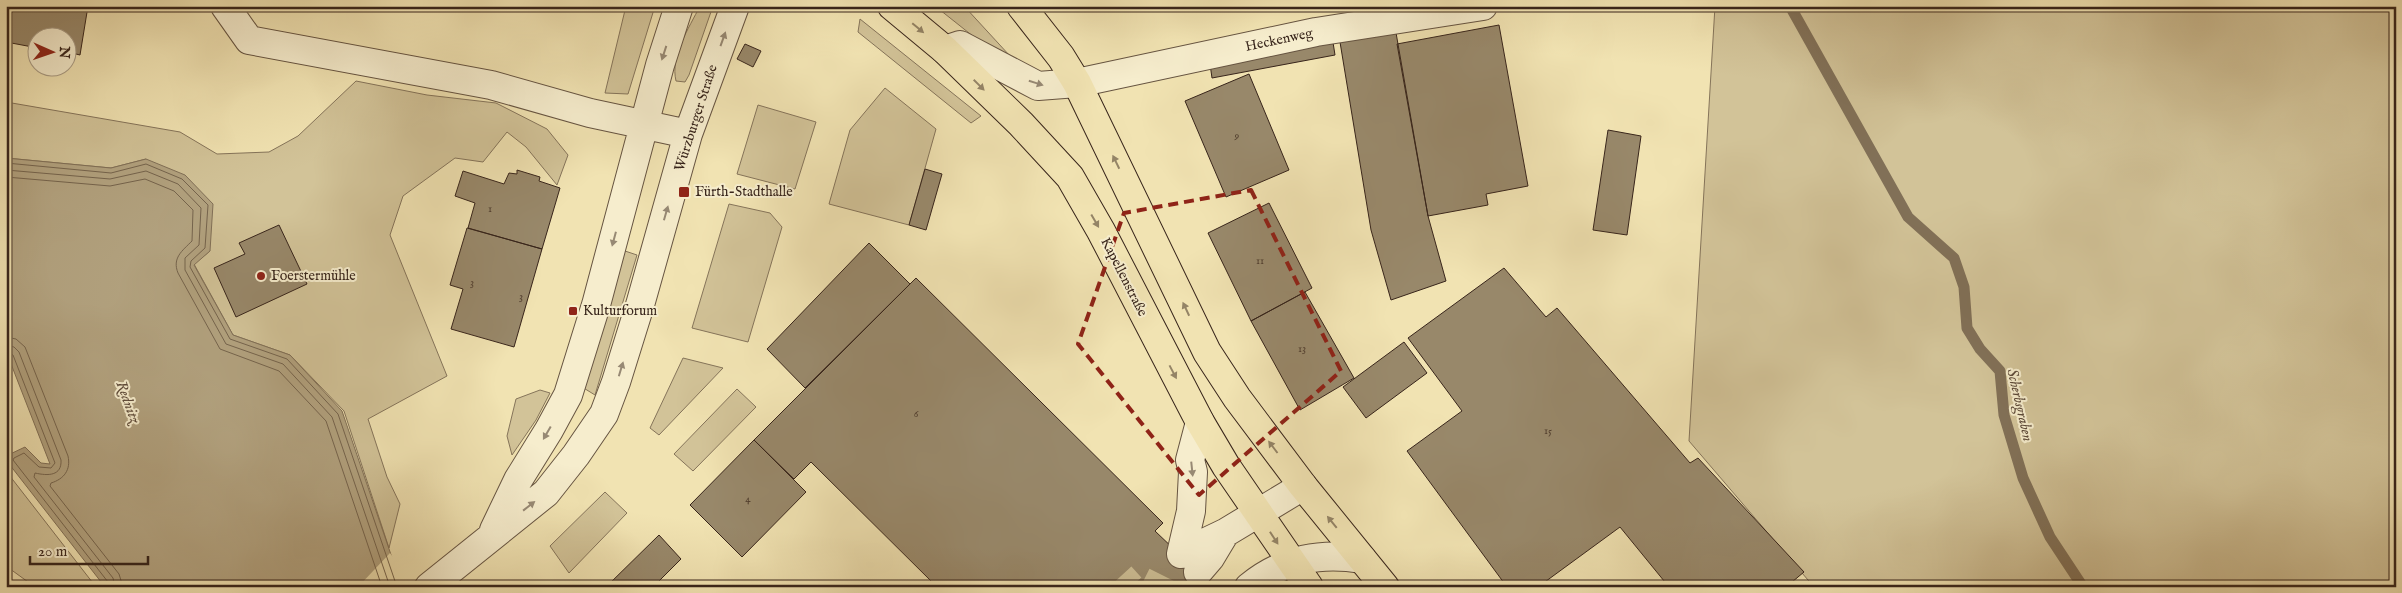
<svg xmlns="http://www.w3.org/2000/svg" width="2402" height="593" font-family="'IM FELL English',serif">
	<rect width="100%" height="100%" fill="#f1e3b2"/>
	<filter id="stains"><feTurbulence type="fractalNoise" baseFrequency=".004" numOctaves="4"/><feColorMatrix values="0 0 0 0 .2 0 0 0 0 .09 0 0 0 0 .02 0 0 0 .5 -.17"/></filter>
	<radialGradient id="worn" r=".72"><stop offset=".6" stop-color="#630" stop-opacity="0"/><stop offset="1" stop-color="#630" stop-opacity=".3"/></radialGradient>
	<path fill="#d2c398" stroke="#85745a" d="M626,6h29l-27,88 -23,-1z
		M700,6h13l-24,69 -4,7 -9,-1c-6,-25 13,-53 24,-75z
		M935,6h29l46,50 -7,4z
		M1715,6h681v581h-582l-125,-146z
		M860,19l121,97 -10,7 -113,-91z
		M356,81l71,14 69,8 51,26 21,26 -11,30 -31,-38 -19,-15 -24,30 -28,-4 -52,38 -13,39 57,141 -79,43 19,58 13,27 -11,44 -45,-137 -54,-56 -57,-20 -39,-71 16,-13 -64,-92 -35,9 -105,-10v-56l174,30 37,22 52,-2 29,-16z
		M885,88l51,41 -27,96 -80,-21 21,-74z
		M758,105l58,17 -21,67 -58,-15z
		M729,204l41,9 12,14 -34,115 -56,-14z
		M622,250l15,5 -42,140 -13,-8z
		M683,358l40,10 -64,67 -9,-7z
		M737,389l19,18 -63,64 -19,-17z
		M540,390l10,3 -14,27 -24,35 -5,-19 9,-37z
		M6,471l90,116h-61l-29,-21 5,-24 -1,-13 -4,-10z
		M605,492l22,21 -58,60 -19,-27z"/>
	<path fill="#b2a27f" stroke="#817057" d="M6,158l105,10 35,-9 39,16 28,29 -3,47 -16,14 39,70 57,20 52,56 60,176h-297l-99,-127v-4l19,-9 16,16 9,1 -44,-113z"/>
	<path fill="#f1e3b2" d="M390,553l6,8 7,26h-45z"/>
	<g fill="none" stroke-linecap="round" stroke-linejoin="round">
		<path stroke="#75644d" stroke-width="1" d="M6,163l105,10 35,-9 36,15 26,26 -3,43 -14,13 -1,6 40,72 57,20 51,55 59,173
			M6,170l104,9 36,-8 32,13 23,24 -2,37 -14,13v12l41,74 57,20 49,53 58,170
			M6,177l104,9 35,-7 29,12 19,19 -1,31c-10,10 -20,17 -14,32l42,76 59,22 47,50 56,166
			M6,337l10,2 9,8 43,109c3,14 -4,23 -17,27l-1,3 69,88 4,13
			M6,345l8,2 5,5 42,108c1,16 -13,16 -26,13l-1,4 79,101 2,9
			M6,351l7,4 42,108 -4,5 -12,-1 -15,-14 -10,5 -1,2 95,122 1,5"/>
		<path stroke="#817057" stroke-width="11" d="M1790,6l118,211 46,41 10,29 3,41 13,21 20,22 4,44 19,63 27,59 33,50"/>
	</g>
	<path fill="#98886a" stroke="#38251b" d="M6,6h82l-8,49 -12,-3v-14h-30v10l-32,-6z
		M1499,25l29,161 -42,8 2,11 -60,11 -31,-172z
		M1395,27l33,189 18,65 -55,19 -20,-70 -32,-194z
		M1332,36l3,19 -123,23 -3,-21z
		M745,44l16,7 -8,16 -16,-8z
		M1249,74l40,96 -63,27 -41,-96z
		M1608,130l33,6 -14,99 -34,-5z
		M925,169l17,5 -16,56 -17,-5z
		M517,170l23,7 -1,4 21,7 -18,61 -74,-21 7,-25 -20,-7 8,-25 41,13 5,-11 8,1z
		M1269,203l43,85 -61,33 -43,-88z
		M279,225l28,59 -71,33 -22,-49 31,-14 -6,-11z
		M467,228l75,21 -28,98 -63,-18 12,-40 -13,-4z
		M869,243l41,41 -105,104 -38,-39z
		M1504,268l42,49 11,-9 133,155 8,-5 106,114 -18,15h-117l-49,-60 -82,60h-31l-100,-136 55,-40 -54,-73z
		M916,278l247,245 -8,8 43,41 12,13 -2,2h-279l4,-4 -122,-121 -17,17 -40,-39z
		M1305,292l49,86 -54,32 -49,-89z
		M1404,342l23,31 -61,45 -23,-31z
		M754,440l52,52 -64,65 -52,-52z
		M659,535l22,24 -28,28h-47z"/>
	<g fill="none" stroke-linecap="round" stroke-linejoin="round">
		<path stroke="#ccbd94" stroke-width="28" stroke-dasharray="28 14" stroke-linecap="butt" d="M1121,576l10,11
			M1156,587l6,-12"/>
		<defs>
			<path id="minor" d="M225,6l24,34 242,45 99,28 98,21
				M945,50l15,-5 78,41 39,-3 239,-51 167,-26
				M494,530l24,-50 31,-50 19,-35 28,-90 64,-240 19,-59
				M1181,554l44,-21 78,-47
				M1181,554l10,-43 2,-39 -3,-12 10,-38
				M1198,572l12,-14 15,-25
				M429,587l117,-94 30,-38 28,-41 12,-32 24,-77 48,-171 47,-128
				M1249,587c34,-28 71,-35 113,-28"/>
			<path id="major" d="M892,6l53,44 76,74 49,53 31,54 99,191 26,44 83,121
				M1021,6l40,51 16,26 130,269 30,46 66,88 82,101"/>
		</defs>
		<use href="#minor" stroke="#665441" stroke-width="30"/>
		<use href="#major" stroke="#38251b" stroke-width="30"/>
		<use href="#minor" stroke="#f6edcd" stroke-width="28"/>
		<use href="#major" stroke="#f1e3b2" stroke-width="28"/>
	</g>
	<defs><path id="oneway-solid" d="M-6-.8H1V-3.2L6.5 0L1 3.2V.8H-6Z" transform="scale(1.25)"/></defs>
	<g fill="#948466">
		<use href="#oneway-solid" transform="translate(918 28) rotate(40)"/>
		<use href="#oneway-solid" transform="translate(979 85) rotate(45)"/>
		<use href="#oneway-solid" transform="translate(1116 162) rotate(-116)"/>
		<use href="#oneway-solid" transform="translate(1095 221) rotate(60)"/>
		<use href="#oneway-solid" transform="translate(1186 309) rotate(-115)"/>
		<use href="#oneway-solid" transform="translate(1173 372) rotate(62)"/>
		<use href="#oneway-solid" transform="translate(1273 447) rotate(-127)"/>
		<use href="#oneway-solid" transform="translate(1332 522) rotate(-129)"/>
		<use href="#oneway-solid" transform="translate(1274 538) rotate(57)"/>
	</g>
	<g fill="#978974">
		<use href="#oneway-solid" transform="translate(723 39) rotate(-70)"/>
		<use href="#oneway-solid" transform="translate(664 53) rotate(108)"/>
		<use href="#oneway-solid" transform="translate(1036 83) rotate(17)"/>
		<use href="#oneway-solid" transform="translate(666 213) rotate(-74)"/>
		<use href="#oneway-solid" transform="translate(614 239) rotate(105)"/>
		<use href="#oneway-solid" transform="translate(621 369) rotate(-73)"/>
		<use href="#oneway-solid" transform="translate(547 433) rotate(120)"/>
		<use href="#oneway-solid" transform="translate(1192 469) rotate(84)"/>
		<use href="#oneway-solid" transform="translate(529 506) rotate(-38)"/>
	</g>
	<path fill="none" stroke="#8f2418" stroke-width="4" stroke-dasharray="10 6" stroke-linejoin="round" d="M1251,190l90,181 -142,124 -121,-151 46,-131z"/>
	<g fill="#8f2418" stroke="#f6edcd" stroke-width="2">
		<rect x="678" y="186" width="12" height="12" rx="2.5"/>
		<circle cx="261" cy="276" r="5"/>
		<rect x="568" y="306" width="10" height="10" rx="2.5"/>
	</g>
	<g text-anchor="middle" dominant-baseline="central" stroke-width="4" stroke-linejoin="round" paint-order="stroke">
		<g font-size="11" fill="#503e2f">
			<text x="1237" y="136">9</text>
			<text x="490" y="209">1</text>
			<text x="1260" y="261">11</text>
			<text x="472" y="283">3</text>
			<text x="521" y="297">3</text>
			<text x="1302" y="349">13</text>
			<text x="916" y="414">6</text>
			<text x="1548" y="431">15</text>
			<text x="748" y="499">4</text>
		</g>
		<g font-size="14" fill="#38251b" stroke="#f6edcd">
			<text transform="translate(1279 40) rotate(-12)">Heckenweg</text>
			<text transform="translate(696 118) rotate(-72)">Würzburger Straße</text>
			<text transform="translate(1124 277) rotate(63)">Kapellenstraße</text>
		</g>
		<g font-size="14" fill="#38251b" stroke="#f6edcd" text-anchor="start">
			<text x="695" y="192">Fürth-Stadthalle</text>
			<text x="271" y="276">Foerstermühle</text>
			<text x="583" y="311">Kulturforum</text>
		</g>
		<g font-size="15" font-style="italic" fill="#5d4a39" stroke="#f6edcd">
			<text transform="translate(128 402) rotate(70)">Rednitz</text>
			<text transform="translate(2020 405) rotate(77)">Scherbsgraben</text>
		</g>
	</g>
	<rect width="2402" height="593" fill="none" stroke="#f1e3b2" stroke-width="25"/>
	<rect x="8" y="8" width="2387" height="578" fill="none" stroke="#38251b" stroke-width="2.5"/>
	<rect x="12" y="12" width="2377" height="568" fill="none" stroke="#38251b"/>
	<g transform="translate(52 52) rotate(92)"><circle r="24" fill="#f6edcd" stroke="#aa9d86"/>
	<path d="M0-4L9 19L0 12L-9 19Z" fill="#8f2418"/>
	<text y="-8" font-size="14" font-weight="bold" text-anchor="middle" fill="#38251b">N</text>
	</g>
	<path d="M30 556v8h118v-8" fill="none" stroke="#38251b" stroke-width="2.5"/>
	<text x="38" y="556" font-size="15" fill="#38251b" stroke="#f6edcd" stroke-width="4" paint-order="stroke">20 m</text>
	<rect width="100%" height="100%" filter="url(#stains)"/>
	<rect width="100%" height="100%" fill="url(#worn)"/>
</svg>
